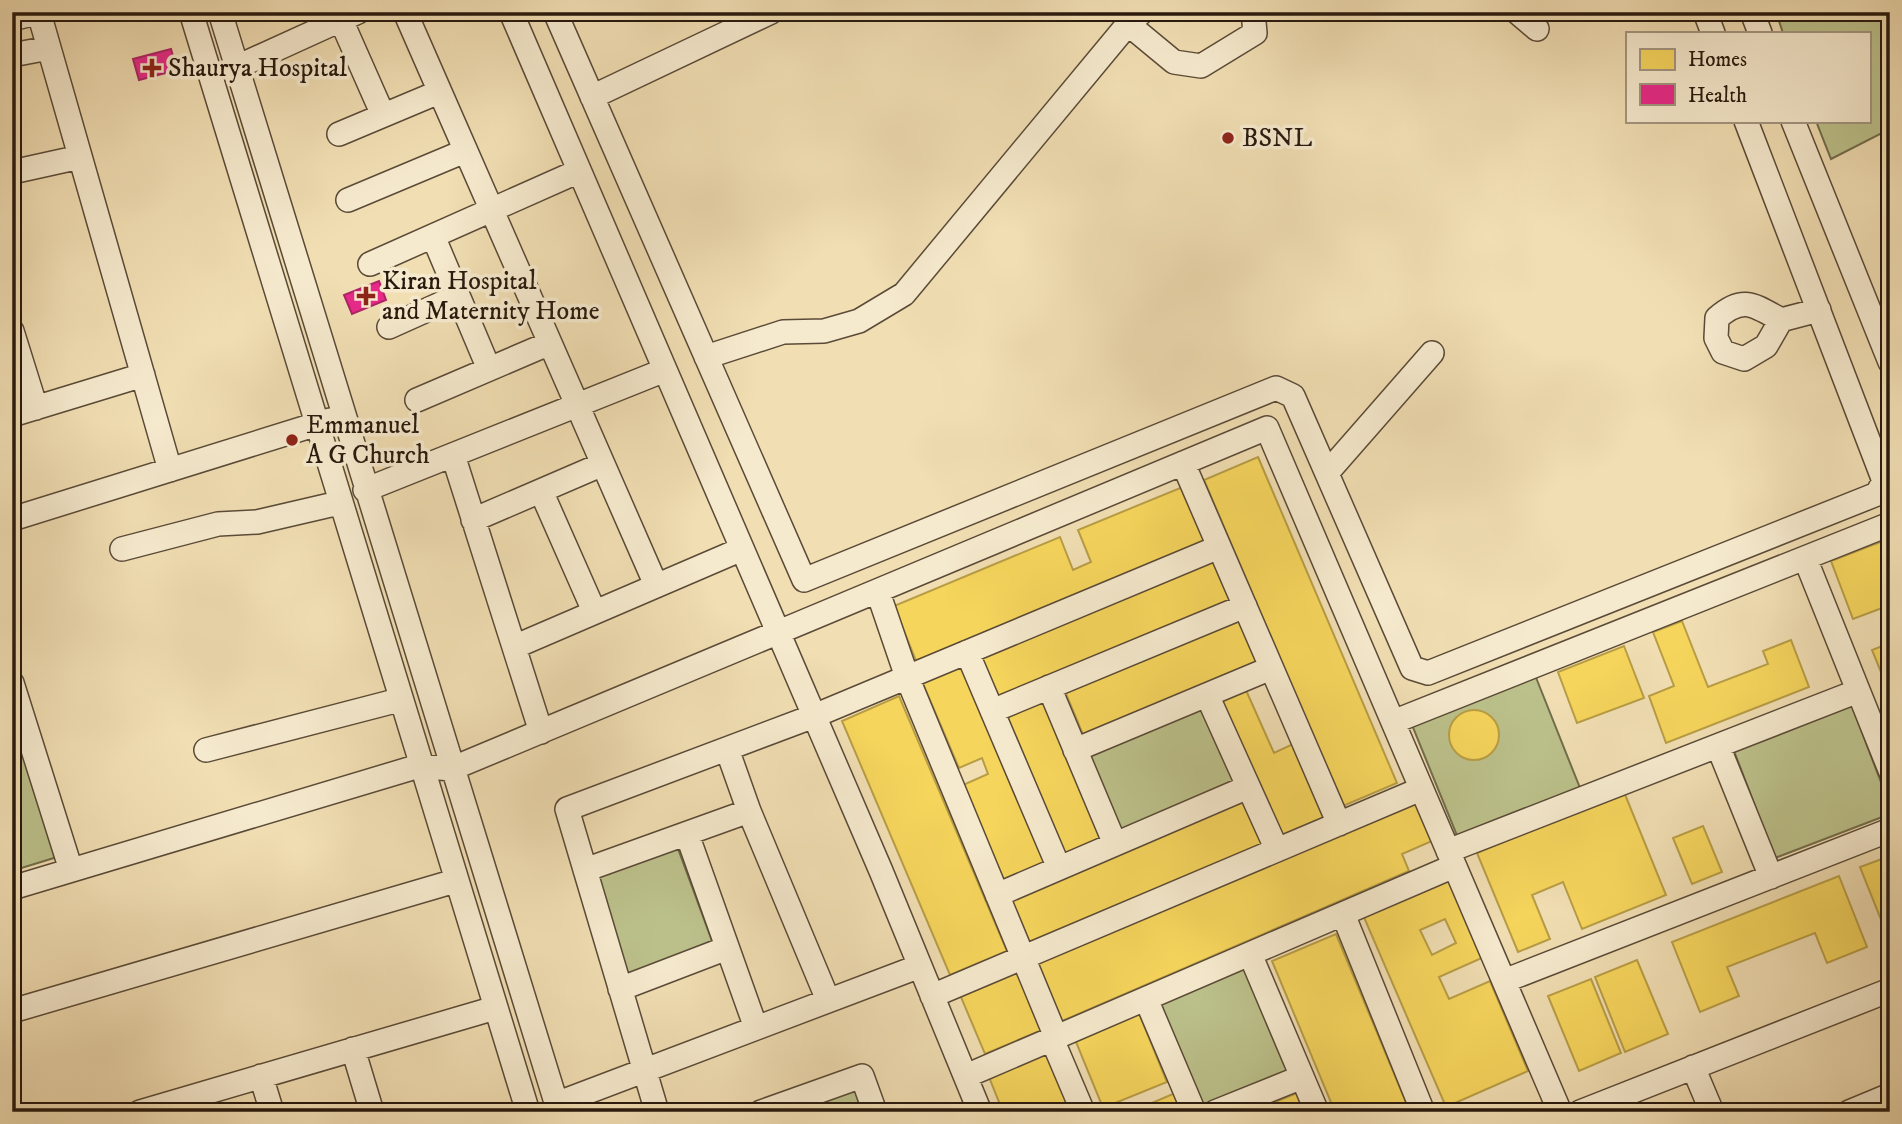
<svg xmlns="http://www.w3.org/2000/svg" width="1902" height="1124" font-family="'IM FELL DW Pica',serif">
	<rect width="100%" height="100%" fill="#f1deb3"/>
	<filter id="stains"><feTurbulence type="fractalNoise" baseFrequency=".00286" numOctaves="4"/><feColorMatrix values="0 0 0 0 .2 0 0 0 0 .09 0 0 0 0 .02 0 0 0 .5 -.17"/></filter>
	<radialGradient id="worn" r=".72"><stop offset=".6" stop-color="#630" stop-opacity="0"/><stop offset="1" stop-color="#630" stop-opacity=".3"/></radialGradient>
	<path fill="#bcc18b" stroke="#726d4c" stroke-width="2" d="M1776,12h114v117l-59,30 -15,-38h53v-88h-86z
		M1535,675l45,113 -122,50 -46,-113z
		M1203,700l36,83 -117,52 -36,-83z
		M1852,706l38,100v8l-115,44 -41,-107z
		M12,710l45,147 -45,14z
		M677,846l35,95 -85,36 -31,-102z
		M1244,967l44,105 -85,35 -43,-105z
		M855,1090l7,22h-67z"/>
	<path fill="#f6d55c" stroke="#b89d45" stroke-width="2" fill-rule="evenodd" d="M1258,457l139,326 -54,23 -139,-326z
		M1185,486l23,57 -291,120 -23,-57 166,-69 13,33 18,-8 -13,-32z
		M1883,541l7,18v46l-37,14 -22,-58z
		M1211,557l20,46 -231,97 -20,-46z
		M1241,617l19,48 -176,72 -20,-48z
		M1682,621l26,66 60,-23 -5,-13 28,-11 18,47 -143,56 -17,-47 25,-10 -21,-54z
		M1890,643v51l-18,-44z
		M1624,646l20,52 -67,25 -19,-51z
		M961,662l85,200 -42,18 -41,-95 25,-11 -6,-16 -23,10 -38,-89z
		M1245,688l29,65 19,-9 33,73 -46,21 -60,-138z
		M899,696l108,255 -57,24 -108,-254z
		M1045,700l59,140 -40,18 -60,-141z
		M1449 735a25 25 0 1 1 50 0a25 25 0 1 1-50 0Z
		M1624,792l42,103 -84,34 -19,-47 -31,13 18,44 -32,13 -41,-99z
		M1414,797l18,44 -30,13 7,17 -347,150 -26,-61z
		M1244,800l19,46 -234,99 -19,-46z
		M1703,826l19,46 -30,12 -19,-46z
		M1890,856v80l-2,1 -28,-70z
		M1839,876l28,71 -40,16 -12,-30 -88,34 12,29 -39,16 -28,-70z
		M1449,878l35,79 -45,20 10,22 41,-18 38,90 -82,36 -83,-192zM1445,919l11,24 -24,12 -12,-25z
		M1336,934l74,178h-75l-63,-151z
		M1637,960l31,74 -43,18 -30,-75z
		M1014,966l28,64 -57,24 -27,-64z
		M1591,979l30,74 -42,18 -31,-75z
		M1138,1011l29,71 -64,26 -29,-71z
		M1047,1052l24,60h-68l-14,-35z
		M1302,1091l8,21h-59z
		M1175,1093l7,19h-51z"/>
	<path fill="#e7298a" stroke="#ae2465" stroke-width="2" d="M171,49l6,21 -38,10 -6,-21z
		M379,281l7,19 -34,14 -8,-19z"/>
	<g fill="none" stroke-linecap="round" stroke-linejoin="round">
		<defs>
			<path id="minor" d="M191,12l337,1100
				M220,12l339,1100
				M405,12l251,573
				M511,12l370,859 99,241
				M555,12l249,568 472,-192 17,8 119,272 16,5 449,-179 7,-13 -138,-360
				M1142,12l-14,12 46,38 27,4 54,-33 -2,-21
				M1517,12l20,17
				M1705,12l8,21
				M1752,12l8,21
				M39,13l131,457
				M12,19l28,-7
				M341,20l42,95
				M12,55l37,-7
				M237,67l121,-55
				M592,97l179,-85
				M1793,121l97,241
				M339,134l100,-42
				M12,172l68,-15
				M348,200l117,-49
				M433,236l56,133
				M370,264l209,-93
				M1781,320c-27,-15 -38,-25 -64,-2l-1,20 7,14 21,7 22,-13 15,-26 38,-10
				M389,327l69,-31
				M12,331l24,77
				M706,357l77,-25 41,-1 35,-10 45,-27 224,-270
				M417,400l133,-57
				M12,415l131,-40
				M453,455l88,277
				M1183,463l156,361
				M1327,473l105,-120
				M365,490l300,-120
				M541,491l53,120
				M12,519l318,-99
				M473,520l130,-56
				M122,549l96,-25 39,-2 82,-19
				M1805,558l85,212
				M878,592l29,85 149,360
				M514,647l228,-98
				M967,652l92,216
				M12,683l59,187
				M1049,687l66,157
				M1207,695l70,155
				M992,711l253,-105
				M1393,722l497,-198
				M1718,746l53,131
				M727,749l22,62 79,189
				M206,750l193,-50
				M1075,750l196,-82
				M687,834l69,194
				M1448,851l410,-160
				M585,870l164,-59
				M12,888l407,-122 32,3 816,-341 293,684
				M997,895l251,-108
				M1343,914l80,198
				M1250,954l67,158
				M1504,981l386,-151
				M620,989l107,-41
				M932,996l489,-207
				M1146,999l48,113
				M12,1011l443,-130
				M1052,1039l31,73
				M353,1049l19,63
				M1693,1067l19,45
				M261,1076l11,36
				M966,1076l488,-210
				M556,1104l364,-138
				M140,1112l355,-104
				M657,1112l-90,-303 247,-93 405,-169
				M761,1112l101,-36 13,36
				M1215,1112l87,-35
				M1580,1112l310,-122
				M1849,1112l41,-17"/>
		</defs>
		<use href="#minor" stroke="#5a4a37" stroke-width="26"/>
		<use href="#minor" stroke="#f6eace" stroke-width="23"/>
	</g>
	<g fill="#8f2418" stroke="#f6eace" stroke-width="2.5">
		<path d="M148.5 57.5h7v7h7v7h-7v7h-7v-7h-7v-7h7z"/>
		<circle cx="1228" cy="138" r="7"/>
		<path d="M362.5 285.5h7v7h7v7h-7v7h-7v-7h-7v-7h7z"/>
		<circle cx="292" cy="440" r="7"/>
	</g>
	<g text-anchor="middle" dominant-baseline="central" stroke-width="7" stroke-linejoin="round" paint-order="stroke">
		<g font-size="26" fill="#28190e" stroke="#f6eace" text-anchor="start">
			<text x="168" y="68">Shaurya Hospital</text>
			<text x="1242" y="138">BSNL</text>
			<text x="382" y="281">Kiran Hospital<tspan x="382" dy="30">and Maternity Home</tspan></text>
			<text x="306" y="425">Emmanuel<tspan x="306" dy="30">A G Church</tspan></text>
		</g>
	</g>
	<rect width="1902" height="1124" fill="none" stroke="#f1deb3" stroke-width="42"/>
	<rect x="14" y="14" width="1874" height="1096" fill="none" stroke="#28190e" stroke-width="3.5"/>
	<rect x="21" y="21" width="1860" height="1082" fill="none" stroke="#28190e" stroke-width="2"/>
	<rect x="1626" y="32" width="245" height="91" fill="#f6eace" stroke="#a49681" stroke-width="2"/>
	<rect x="1640" y="49" width="35" height="21" fill="#f6d55c" stroke="#a49681" stroke-width="2"/>
	<text x="1688" y="66" font-size="21" fill="#28190e">Homes</text>
	<rect x="1640" y="84" width="35" height="21" fill="#e7298a" stroke="#a49681" stroke-width="2"/>
	<text x="1688" y="102" font-size="21" fill="#28190e">Health</text>
	<rect width="100%" height="100%" filter="url(#stains)"/>
	<rect width="100%" height="100%" fill="url(#worn)"/>
</svg>
